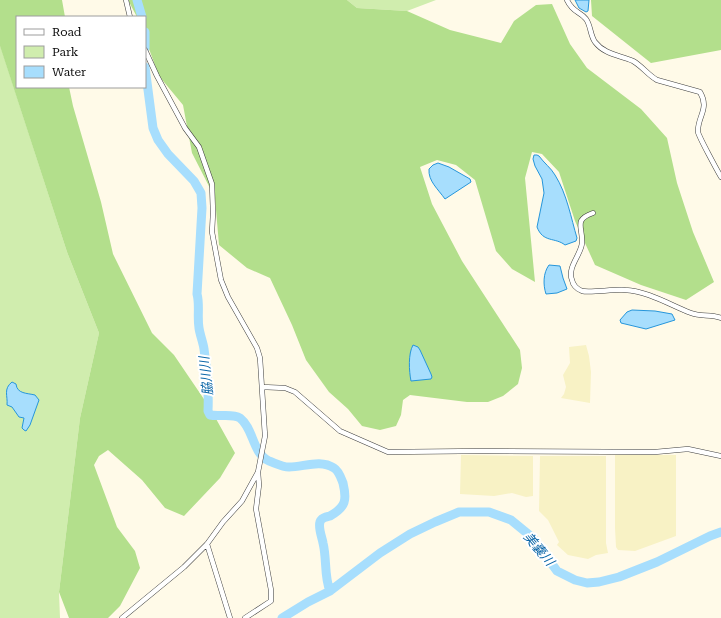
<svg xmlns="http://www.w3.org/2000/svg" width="721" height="618" font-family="'Roboto Serif','Noto Sans JP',serif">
	<rect width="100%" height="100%" fill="#fffae8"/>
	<path fill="#f8f2c5" d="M586,345l3,11 2,16 -1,31 -29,-5 3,-4 2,-7 -3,-12 7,-12 -1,-16z
		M461,455l72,1v40l-7,1 -14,-4 -18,3 -34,-2z
		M615,455h61v81l-41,15 -17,-1 -2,-3 -1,-19z
		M540,456h66v87l2,10 -12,2 -8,4 -20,-4 -11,-10 2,-3 -11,-22 -9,-9z"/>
	<path fill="#d0edae" d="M347,0h89l-29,11 -50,-3z
		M0,45l67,207 32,81 -19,85 -21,174 1,26h-60z"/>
	<path fill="#b3df8c" d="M0,0h62l3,17h-48v70h52l4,19 28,96 12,52 39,79 22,22 36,53 25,45 -15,25 -36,38 -19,-8 -23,-28 -34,-30 -9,6 -5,9 23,62 18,24 5,17 -20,38 -12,12h-39l-10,-26 21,-174 19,-85 -32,-81 -67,-206z
		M128,0h219l10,8 50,3 43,19 51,13 13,-22 22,-16 16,-1 18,40 17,24 54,41 26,29 10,45 16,49 21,50 -28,18 -45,-15 -46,-20 -20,-44 -16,-49 -17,-18 -10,-2 -7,26 10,104 -23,-13 -16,-18 -21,-71 -19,-15 -19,-5 -17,7 12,37 30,57 58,89 2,18 -4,16 -15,12 -15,6h-21l-57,-7 -7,5 -2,15 -5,11 -16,4 -18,-4 -14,-17 -19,-17 -23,-32 -14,-35 -22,-47 -23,-10 -28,-23 -4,-47 -23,-45 -9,-48 -24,-29 -14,-38v-21h-8z
		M591,0h130v50l-70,13 -59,-47z"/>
	<path fill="#a7defd" stroke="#2696db" d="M575,0h14l-1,11 -2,1 -7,-4z
		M534,155h3l2,1c5,7 12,12 16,19 12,19 16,43 22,63l-1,3 -11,4c-10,-8 -22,-2 -28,-18l7,-34 -2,-14 -7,-13 -2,-7z
		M438,163l11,4 21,12 1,3 -26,17c-7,-10 -17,-18 -16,-30l4,-4z
		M549,265l11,1 3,12 4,11 -10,4 -11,1c-3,-9 -3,-21 3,-29z
		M632,310l23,1 17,3 3,6 -29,9 -25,-6 -1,-3 7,-8z
		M413,345l5,2 2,3 11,24 1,3 -1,2 -20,2c-2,-10 -3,-27 2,-36z
		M12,382l4,2c1,10 11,9 19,11l4,5 -9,25 -4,6 -2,-1 -2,-2 2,-10 -5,-1 -7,-10 -5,-2c1,-9 -4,-16 5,-23z"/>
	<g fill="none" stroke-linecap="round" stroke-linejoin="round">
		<path stroke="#a7defd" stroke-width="9" d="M137,0l5,17
			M145,32v16
			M145,67l8,61 5,12 10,14 26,27 7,12 1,15 -5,86c3,11 0,22 2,34 1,7 4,14 5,21 3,21 5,41 4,62l2,4c9,2 22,-2 30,3 14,11 12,35 29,43 6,2 13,6 20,6 15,0 31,-8 45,1 5,3 7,10 9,15 4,17 3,24 -13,33 -4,1 -9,2 -10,6 -2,6 2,15 3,21 4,16 1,34 7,48
			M282,618l26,-16 22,-11 50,-38 30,-19 25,-12 24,-10h30l22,8 22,18 24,33 18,9 12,3 12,-1 20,-5 38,-15 53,-26 11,-4"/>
		<defs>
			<path id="street" d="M126,0l4,17
				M567,0c6,13 13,11 19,19 5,7 4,16 9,23 10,13 25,13 38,19 9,5 15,14 24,19l43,12c10,17 -3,25 -2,40 1,5 19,38 23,45
				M145,50l12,26 28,52 14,19 13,37 1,29 -1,19 9,48 7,17 29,51 3,10 5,78 -7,36 1,13 -3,24 15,81v11l-26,17
				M593,213c-20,7 -10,14 -11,30 -1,12 -15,24 -10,37 1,5 5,9 10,11 8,2 32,-2 43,-1 23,1 45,15 66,23 10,4 20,1 30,5
				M262,387l23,1 10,4 45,39 48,21 96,-1 171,1 33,-3 33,7
				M207,544l23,74
				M122,618l62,-51 23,-23 16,-22 19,-21 16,-29"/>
		</defs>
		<use href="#street" stroke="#3e3e3e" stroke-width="5.5"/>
		<use href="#street" stroke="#fff" stroke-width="4.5"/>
	</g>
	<g text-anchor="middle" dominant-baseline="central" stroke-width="4" stroke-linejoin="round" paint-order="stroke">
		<g font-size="13" font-style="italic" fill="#0965a7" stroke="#fff">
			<text transform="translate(206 376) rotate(-96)">脇川川</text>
			<text transform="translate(539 549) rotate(50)">美嚢川</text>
		</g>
	</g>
	<rect x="16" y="16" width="130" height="72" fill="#ffffff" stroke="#9d9d9d"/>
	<rect x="24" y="29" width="20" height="6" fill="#ffffff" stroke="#9d9d9d"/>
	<text x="52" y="36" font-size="12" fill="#0b0b0b">Road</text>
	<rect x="24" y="46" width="20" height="12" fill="#d0edae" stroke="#9d9d9d"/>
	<text x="52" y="56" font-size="12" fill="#0b0b0b">Park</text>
	<rect x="24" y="66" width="20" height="12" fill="#a7defd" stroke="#9d9d9d"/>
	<text x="52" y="76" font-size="12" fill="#0b0b0b">Water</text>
</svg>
